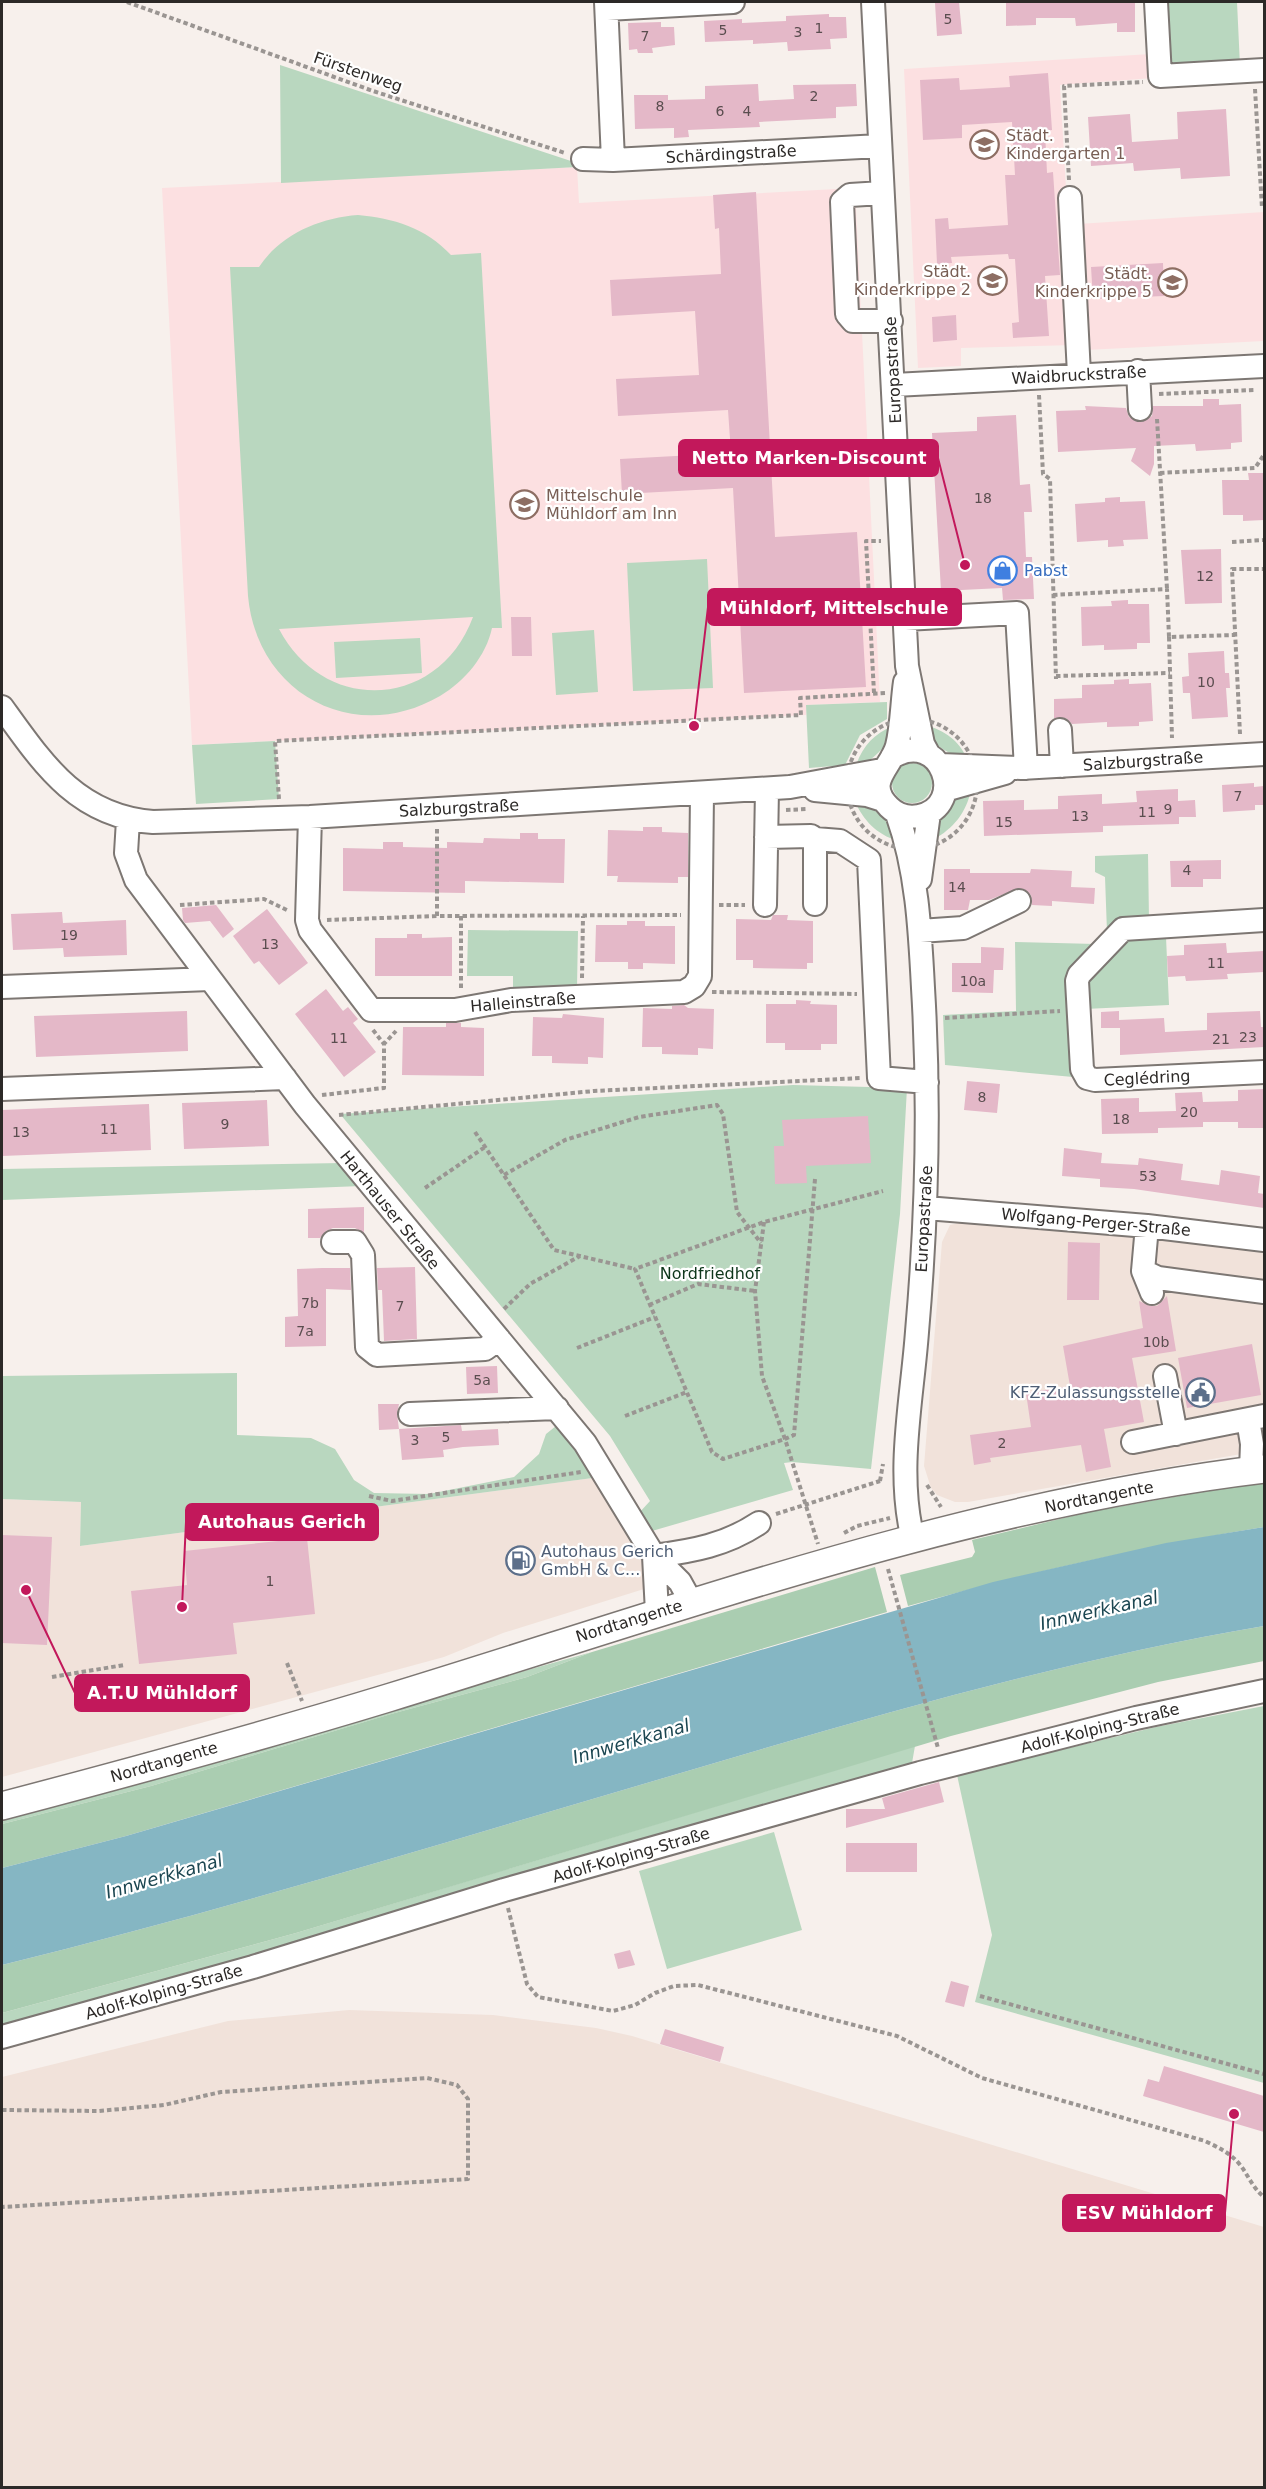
<svg xmlns="http://www.w3.org/2000/svg" width="1266" height="2489" font-family="'DejaVu Sans',sans-serif">
	<rect width="100%" height="100%" fill="#f7f0ec"/>
	<path fill="#f1e2da" d="M964,1222l300,25v203l-296,52h-13l-18,-7 -6,-7 -7,-22 18,-224 8,-17z
		M600,1477l19,33 27,55 -2,24 -141,44 -59,24 -442,120v-278l79,3 -1,44z
		M349,2010l144,5 103,13 36,8 632,191v260h-1262v-410l226,-56z"/>
	<path fill="#fce0e1" d="M1151,54l2,24 -93,7 15,260 -114,3v18l-43,2 -14,-299z
		M577,167l2,36 276,-15 25,514 -73,3 -1,10 -614,30 -30,-557z
		M1264,212v129l-178,9 -8,-126z"/>
	<path fill="#b9d7bf" fill-rule="evenodd" d="M1162,2h75l3,64 -68,1 -6,-6z
		M280,65l297,98v4l-296,16z
		M358,215c35,3 68,13 93,40l30,-2 21,375h-10c-6,28 -27,53 -52,68 -86,50 -183,-2 -192,-100l-18,-329h29c22,-33 60,-49 99,-52zM473,617c-34,92 -148,99 -194,12z
		M707,559l6,129 -80,3 -6,-128z
		M594,630l4,62 -42,3 -4,-62z
		M420,638l2,35 -86,5 -2,-36z
		M887,702v17l-27,16 -15,30 -36,3 -3,-63z
		M926,725c19,6 33,15 41,34 -20,-5 -36,-14 -41,-34z
		M893,726c-3,19 -20,35 -38,42 7,-21 18,-34 38,-42z
		M275,741l4,58 -83,5 -4,-59z
		M892 783a20 20 0 1 1 40 0a20 20 0 1 1-40 0Z
		M971,790c-5,23 -17,38 -38,50 5,-22 18,-42 38,-50z
		M854,800c22,8 35,20 44,41 -22,-7 -34,-20 -44,-41z
		M1148,854l1,66 -42,12 -2,-55 -10,-5v-16z
		M468,930l110,1 -1,57h-64v-12h-46z
		M1166,937l3,68 -84,4 2,-29 35,-40z
		M1015,942l81,2 -27,42 4,91 -128,-12 -2,-50 73,-4z
		M793,1085l114,3 -7,126 -29,255 -79,-7 -8,1 9,27 -141,41 -13,-18 11,-12 -40,-65 -270,-322z
		M342,1163l19,23 -359,14v-31z
		M237,1373v62l74,3 24,11 19,31 20,13 55,1 85,-17 25,-23 7,-20 15,-12 39,55 -520,69 1,-44 -79,-3v-123z
		M592,1652l-65,25 -136,37 -240,72 -149,38v-7z
		M1264,1706v377l-289,-81 17,-67 -35,-160 199,-48z
		M915,1746l-3,17 -765,225 -145,37v-12l294,-80z
		M774,1832l28,98 -135,39 -28,-98z"/>
	<path fill="#aacdb1" d="M1264,1481v46c-120,20 -238,46 -356,79l-8,-31 72,-18 3,-5 -3,-12 117,-28z
		M875,1567l12,45 -761,224 -124,32v-44l149,-38 240,-72 136,-37 65,-25z
		M1264,1626v35l-106,21 -207,54 -655,197 -294,80v-48c232,-57 460,-128 689,-195 189,-56 379,-111 573,-144z"/>
	<path fill="#85b6c3" d="M1264,1527v99c-194,33 -384,88 -573,144 -229,67 -457,138 -689,195v-97l124,-32 867,-254 173,-39z"/>
	<path fill="#e4b8c8" d="M959,2l3,32 -25,2 -2,-33z
		M1006,2h129v30h-18v-9l-41,3 -1,-8h-39v7l-30,1z
		M829,14v3h17l1,21 -17,1 1,10 -43,2 -1,-9 -34,2v-4l-48,2 -1,-21 38,-2v4l44,-2v-5z
		M661,22v5h13l1,18 -23,3 1,5h-15l-1,-4 -8,1 -1,-27z
		M1048,73l4,57 -7,1 2,42 6,-1 7,103 -15,1 4,60 -36,2 -1,-15 7,-1 -4,-63h-6l-1,-5 -57,3 1,6 -15,1 -2,-45 13,-1 1,11 59,-4 -3,-50h10l-3,-53 -50,3v13l-39,2 -3,-60 39,-2 1,12 50,-3 -1,-11z
		M758,84l1,17 35,-2 -1,-14 63,-1 1,22 -21,1v11l-77,4 1,5 -72,3 1,7 -15,1v-10l-39,1 -1,-34h34v5l37,-1v-13z
		M1226,109l4,67 -49,3 -1,-11 -46,3 -1,-8 -42,3 -3,-49 42,-3 2,28 46,-3 -1,-27z
		M756,192l19,345 82,-5 9,155 -122,6 -11,-205 -111,6 -2,-35 111,-6 -3,-43 -110,6 -2,-37 83,-4 -4,-64 -83,5 -2,-36 111,-6 -2,-46 -4,1 -2,-34z
		M1163,263l1,33 -71,3 -2,-32z
		M956,315l1,25 -24,2 -1,-25z
		M1203,399h16v6l22,-1 1,38 -11,1v6l-35,2 -1,-7 -41,2v18l-4,12 -19,-15 5,-13 -78,4 -2,-41 30,-1 -1,-4 41,2 3,9 12,5 11,-6 1,-10h50z
		M1016,415l4,70 10,-1 2,28h-8l2,45h6l2,42 -31,1 -1,-12 -61,3 -9,-158 45,-2v-14z
		M1248,473h16v47l-21,1v-6h-20l-1,-35h27z
		M1120,497v5l25,-1 3,38 -25,1 1,6 -16,1v-7l-31,2 -2,-38 30,-2v-4z
		M1221,549l1,54 -37,1 -4,-54z
		M1128,600v4h21l1,39h-13v6l-33,1v-5l-22,1 -1,-39 31,-1 -1,-5z
		M511,617h20l1,39h-20z
		M1224,651l1,22h4l1,15h-4l2,29 -36,2 -2,-26h-7l-1,-16 7,-1 -1,-23z
		M1129,679v5l22,-1 2,38 -14,1v4l-32,1v-5l-35,2 -6,-6h-12v-19l28,-1v-13l32,-1v-4z
		M1254,783v4l10,-1v19h-9v5l-32,2 -1,-27z
		M1178,789v12l17,-1 1,17h-17v7l-76,2v6l-119,4 -1,-35 41,-1v10l34,-1v-13l44,-2v10l35,-2 -1,-11z
		M643,827h19v5l26,1v44h-10v6l-61,-1 1,-6h-11l1,-46 35,1z
		M520,833h18v6h27l-1,44 -99,-2v12l-122,-2v-43l40,1v-7h20v5l44,1v-6l36,1 1,-5 36,1z
		M1221,860v19h-18v8h-32l-1,-26z
		M944,869h26v4h60l1,-4 41,2 -1,16 24,1 -1,16 -42,-3v5l-20,-1 -1,-10 -12,-7 -30,12h-19l-2,10h-24z
		M216,905l18,24 -11,9 -13,-17 -25,2 -2,-3 -1,-12z
		M267,909l41,54 -29,22 -20,-24 -5,3 -21,-28z
		M62,912l1,11 63,-3 1,35 -63,2 -1,-9 -50,2 -2,-36z
		M773,915h15l-1,5 26,1v42h-6v6l-54,-1v-8h-17v-41l35,1z
		M627,921h18v5h30v38l-32,-1v6h-15v-7h-33l1,-37h31z
		M407,934h15v4l30,-1v39h-77v-38h32z
		M1226,943l1,10 37,-2v21l-37,2 1,5 -42,2 -1,-5 -17,1 -1,-21 17,-1v-10z
		M981,947l23,1 -1,22h-9l-1,23 -41,-1v-29h29z
		M326,989l17,22 5,-4 10,12 -5,4 23,29 -32,25 -49,-63z
		M796,1000l15,1 -1,3 27,1v39h-16v6h-36v-7h-19v-39h30z
		M684,1005l4,3 26,1 -1,40 -15,-1v7l-36,-1v-7h-20l1,-39 29,1v-3z
		M187,1011l1,40 -152,6 -2,-41z
		M1119,1011v9l45,-2 1,14 42,-2v-17l53,-2 1,16h3v20l-144,8v-27h-19v-16z
		M563,1014l41,4 -1,40 -15,-1v7l-36,-1v-7h-20l1,-39 29,1z
		M446,1023h15v4l23,1v48l-82,-1 1,-48h43z
		M967,1081l33,3 -3,29 -33,-3z
		M1264,1089v39h-26v-6h-35v5l-45,1v5l-56,1 -1,-35 38,-1v14l37,-1 -1,-18 27,-1 1,10 35,-1v-11z
		M267,1100l2,46 -85,3 -2,-46z
		M149,1104l2,46 -149,6v-46z
		M868,1116l3,47 -65,3 1,17 -32,1 -1,-38h10l-2,-26z
		M1064,1148l38,5 -1,10 37,2 1,-7 44,6 -2,16 38,5 2,-15 39,6 -2,17 6,1v14l-130,-19 -34,-2v-8l-38,-3z
		M364,1207v26l-9,-5h-22l-7,3 -6,7h-12v-29z
		M1068,1242l32,1 -1,57h-32z
		M415,1267l2,72 -33,2 -2,-51h-4l-1,-22z
		M322,1268h28l1,22 -25,-1v57l-41,1v-30l13,-1 -1,-47z
		M1167,1296l9,55 -44,7 12,64 -40,7 7,38 -25,5 -5,-27 -91,13 1,4 -17,3 -4,-30 61,-8 -5,-34 44,-7 -7,-40 80,-18 -4,-27 11,5h7z
		M1252,1344l9,51 -74,13 -9,-50z
		M497,1366l1,27 -31,1 -1,-27z
		M378,1404h21l-2,10 2,15 62,-4 1,6 36,-2 1,16 -36,2 -20,3 1,7 -42,3 -3,-31 -20,1z
		M2,1535l50,2 -5,108 -45,-2z
		M307,1538l8,76 -82,9 4,31 -98,10 -8,-73 56,-6 -3,-34z
		M939,1782l5,20 -98,26v-19h39l-3,-11z
		M846,1843h71v29h-71z
		M630,1950l5,15 -17,4 -4,-15z
		M951,1981l18,5 -5,21 -19,-5z
		M665,2029l59,18 -4,15 -60,-18z
		M1164,2066l100,30v36l-121,-36 5,-17 11,3z"/>
	<g fill="none" stroke-linecap="round" stroke-linejoin="round">
		<defs>
			<path id="minor" d="M606,2l7,158
				M873,2l34,664 16,78 6,11
				M1156,2l4,74 104,-6
				M607,9l126,-7
				M583,159l30,1 267,-14
				M882,193l-32,2 -8,7 5,112 6,7h38
				M1070,198l9,176
				M1138,371l2,38
				M894,385l370,-19
				M905,619l112,-6 9,155
				M2,707c41,57 75,109 151,115l157,-5 480,-30 92,-17
				M1060,730l2,36
				M892,757c50,-29 76,49 27,59 -11,2 -22,-1 -30,-9 -25,-25 2,-39 8,-61 5,-20 5,-44 8,-64
				M940,765l81,3 243,-14
				M815,790l52,5 16,5
				M945,790l60,-17
				M897,814c20,56 23,115 26,174 7,115 4,229 -6,344 -5,68 -21,140 -4,207
				M310,817l-3,103 3,10 61,80h84l56,-10 173,-8 10,-6 6,-10 2,-183
				M128,820l-2,33 10,27 169,225 280,338 69,113 26,26 11,20
				M766,837l45,-1 4,3v65
				M815,839l25,2 29,19 10,218 48,4
				M920,879l9,-66
				M765,905l2,-116
				M1264,920l-141,9 -44,46 -2,6 5,88 5,9 8,2 169,-8
				M920,931l43,-3 56,-27
				M2,987l208,-8
				M2,1089l283,-11
				M926,1208l221,18 117,14
				M1147,1226l-4,45 9,22
				M333,1242h22l8,13 4,92 10,8 108,-6 14,-10
				M1143,1271l15,7 106,14
				M1165,1376l11,58
				M410,1414l147,-6
				M1248,1420l4,24 -1,26
				M1133,1442l131,-26
				M654,1556c39,-5 72,-11 105,-33
				M654,1556l3,56
				M2,2037l251,-70 251,-77 416,-117 216,-55 128,-27"/>
			<path id="major" d="M2,1806c129,-34 258,-69 386,-108 288,-88 575,-193 876,-229"/>
		</defs>
		<use href="#minor" stroke="#7d7773" stroke-width="26"/>
		<use href="#major" stroke="#7d7773" stroke-width="30"/>
		<path stroke="#9a9592" stroke-width="4" stroke-dasharray="4.5 3" stroke-linecap="butt" d="M127,2l246,89 192,62
			M1255,89l7,119
			M1069,180l-5,-94 79,-4
			M1159,394l95,-4
			M1039,395l4,79 7,5 6,200
			M1157,419l10,170
			M1160,473l95,-5 8,-12
			M1232,542l32,-2
			M1053,595l114,-6 2,48 66,-2
			M1169,637l3,101
			M1056,676l114,-3
			M874,693l-8,-152h15
			M847 784a65 65 0 1 1 130 0a65 65 0 1 1-130 0Z
			M1240,734l-8,-165h32
			M279,799l-4,-58 526,-26 -1,-17 85,-5
			M786,810l22,-1
			M437,829v87l244,-1
			M180,905l84,-6 25,12
			M719,905h26
			M461,916v75
			M327,920l110,-4
			M582,978l1,-62
			M712,992l145,2
			M945,1018l115,-7
			M373,1030l11,14
			M322,1095l62,-7v-44l12,-13
			M339,1115l255,-24 267,-13
			M475,1132l79,118 81,19
			M504,1175l61,-35 74,-23 78,-12 6,9 14,98 24,31
			M815,1179l-21,256 -9,4 33,105
			M425,1188l60,-41
			M764,1222l-9,69 7,85 23,63 -62,20 -11,-7 -77,-183 129,-47 119,-31
			M649,1305l49,-21 57,7
			M504,1309l26,-25 50,-28
			M577,1348l78,-31
			M625,1416l62,-24
			M880,1481l3,-17
			M927,1485l14,22
			M369,1496l23,5 189,-29
			M776,1514l104,-33
			M844,1533l13,-7 33,-8
			M888,1569l50,179
			M287,1663l15,38
			M52,1677l72,-12
			M508,1908l19,76 11,13 75,14 22,-6 20,-12 19,-7 24,-1 199,51 85,42 223,63c14,7 26,12 36,25 8,11 12,22 23,31
			M980,1996l284,78
			M2,2110l97,1 65,-6 57,-13 206,-14 30,7 11,14v80l-466,28"/>
		<use href="#minor" stroke="#fff" stroke-width="22"/>
		<use href="#major" stroke="#fff" stroke-width="27"/>
	</g>
	<defs>
		<symbol id="school-ring" viewBox="-11 -11 22 22"><circle r="9.5" fill="#fff" stroke="#8d6e63" stroke-width="1.5"/><path d="M0-5L7-2L0 1L-7-2ZM-4 1L0 2.5L4 1V4Q0 6-4 4Z" fill="#8d6e63"/></symbol>
		<symbol id="shop-ring" viewBox="-11 -11 22 22"><circle r="9.5" fill="#fff" stroke="#3f7fe0" stroke-width="1.5"/><path d="M-5-2.5h2.3a2.7 3.5 0 0 1 5.4 0H5L5.5 6h-11ZM-1.5-2.5h3a1.5 2.3 0 0 0-3 0Z" fill="#3f7fe0"/></symbol>
		<symbol id="civic-ring" viewBox="-11 -11 22 22"><circle r="9.5" fill="#fff" stroke="#5c6f8a" stroke-width="1.5"/><path d="M-.6-6.5H3V-4.5H.6V-3L4-1V1h2V6H-6V1h2V-1L-.6-3ZM-1.2 2.5V6h2.4V2.5Z" fill="#5c6f8a"/></symbol>
		<symbol id="fuel-ring" viewBox="-11 -11 22 22"><circle r="9.5" fill="#fff" stroke="#5c6f8a" stroke-width="1.5"/><path d="M-5.5-6h7V0h2V4h1.3V-2.5L3-4.5l.8-.8L6-3V5H2.5V1h-1V6h-7ZM-4.2-4.7v3.2H.2V-4.7Z" fill="#5c6f8a"/></symbol>
	</defs>
	<g fill-rule="evenodd">
		<use href="#school-ring" x="968" y="128" width="33" height="33"/>
		<use href="#school-ring" x="976" y="264" width="33" height="33"/>
		<use href="#school-ring" x="1156" y="266" width="33" height="33"/>
		<use href="#school-ring" x="508" y="488" width="33" height="33"/>
		<use href="#shop-ring" x="986" y="554" width="33" height="33"/>
		<use href="#civic-ring" x="1184" y="1376" width="33" height="33"/>
		<use href="#fuel-ring" x="504" y="1544" width="33" height="33"/>
	</g>
	<g text-anchor="middle" dominant-baseline="central" stroke-width="4.5" stroke-linejoin="round" paint-order="stroke">
		<g font-size="14" fill="#5a4d4f">
			<text x="948" y="19">5</text>
			<text x="819" y="28">1</text>
			<text x="723" y="30">5</text>
			<text x="798" y="32">3</text>
			<text x="645" y="36">7</text>
			<text x="814" y="96">2</text>
			<text x="660" y="106">8</text>
			<text x="720" y="111">6</text>
			<text x="747" y="111">4</text>
			<text x="983" y="498">18</text>
			<text x="1205" y="576">12</text>
			<text x="1206" y="682">10</text>
			<text x="1238" y="796">7</text>
			<text x="1168" y="809">9</text>
			<text x="1147" y="812">11</text>
			<text x="1080" y="816">13</text>
			<text x="1004" y="822">15</text>
			<text x="1187" y="870">4</text>
			<text x="957" y="887">14</text>
			<text x="69" y="935">19</text>
			<text x="270" y="944">13</text>
			<text x="1216" y="963">11</text>
			<text x="973" y="981">10a</text>
			<text x="1248" y="1037">23</text>
			<text x="339" y="1038">11</text>
			<text x="1221" y="1039">21</text>
			<text x="982" y="1097">8</text>
			<text x="1189" y="1112">20</text>
			<text x="1121" y="1119">18</text>
			<text x="225" y="1124">9</text>
			<text x="109" y="1129">11</text>
			<text x="21" y="1132">13</text>
			<text x="1148" y="1176">53</text>
			<text x="310" y="1303">7b</text>
			<text x="400" y="1306">7</text>
			<text x="305" y="1331">7a</text>
			<text x="1156" y="1342">10b</text>
			<text x="482" y="1380">5a</text>
			<text x="446" y="1437">5</text>
			<text x="415" y="1440">3</text>
			<text x="1002" y="1443">2</text>
			<text x="270" y="1581">1</text>
		</g>
		<g font-size="16" fill="#2c2927" stroke="#fff">
			<text transform="translate(358 72) rotate(19)">Fürstenweg</text>
			<text transform="translate(731 154) rotate(-3)">Schärdingstraße</text>
			<text transform="translate(893 370) rotate(-93)">Europastraße</text>
			<text transform="translate(1079 375) rotate(-3)">Waidbruckstraße</text>
			<text transform="translate(1143 761) rotate(-4)">Salzburgstraße</text>
			<text transform="translate(459 808) rotate(-3)">Salzburgstraße</text>
			<text transform="translate(523 1002) rotate(-5)">Halleinstraße</text>
			<text transform="translate(1147 1078) rotate(-3)">Ceglédring</text>
			<text transform="translate(390 1210) rotate(51)">Harthauser Straße</text>
			<text transform="translate(924 1219) rotate(-87)">Europastraße</text>
			<text transform="translate(1096 1222) rotate(5)">Wolfgang-Perger-Straße</text>
			<text transform="translate(1099 1497) rotate(-11)">Nordtangente</text>
			<text transform="translate(629 1621) rotate(-17)">Nordtangente</text>
			<text transform="translate(1100 1728) rotate(-14)">Adolf-Kolping-Straße</text>
			<text transform="translate(164 1762) rotate(-16)">Nordtangente</text>
			<text transform="translate(631 1855) rotate(-16)">Adolf-Kolping-Straße</text>
			<text transform="translate(164 1992) rotate(-16)">Adolf-Kolping-Straße</text>
		</g>
		<g font-size="16" fill="#785e54" stroke="#fff" text-anchor="start">
			<text x="1006" y="135">Städt.<tspan x="1006" dy="18">Kindergarten 1</tspan></text>
			<text x="971" y="271" text-anchor="end">Städt.<tspan x="971" dy="18">Kinderkrippe 2</tspan></text>
			<text x="1152" y="273" text-anchor="end">Städt.<tspan x="1152" dy="18">Kinderkrippe 5</tspan></text>
			<text x="546" y="495">Mittelschule<tspan x="546" dy="18">Mühldorf am Inn</tspan></text>
		</g>
		<g font-size="16" fill="#366cbe" stroke="#fff" text-anchor="start">
			<text x="1024" y="570">Pabst</text>
		</g>
		<g font-size="16" fill="#0d361a" stroke="#fff">
			<text x="710" y="1273">Nordfriedhof</text>
		</g>
		<g font-size="16" fill="#4e5e75" stroke="#fff" text-anchor="end">
			<text x="1180" y="1392">KFZ-Zulassungsstelle</text>
			<text x="541" y="1551" text-anchor="start">Autohaus Gerich<tspan x="541" dy="18">GmbH &amp; C...</tspan></text>
		</g>
		<g font-size="18" font-style="italic" fill="#1b4651" stroke="#fff">
			<text transform="translate(1099 1610) rotate(-13)">Innwerkkanal</text>
			<text transform="translate(631 1741) rotate(-16)">Innwerkkanal</text>
			<text transform="translate(164 1876) rotate(-16)">Innwerkkanal</text>
		</g>
	</g>
	<path fill="none" stroke="#c2185b" stroke-width="2" d="M965 565L938 458M694 726L708 607M182 1607L186 1522M26 1590L75 1693M1234 2114L1225 2213"/>
	<g fill="#c2185b" stroke="#fff" stroke-width="2">
		<circle cx="965" cy="565" r="6"/>
		<circle cx="694" cy="726" r="6"/>
		<circle cx="182" cy="1607" r="6"/>
		<circle cx="26" cy="1590" r="6"/>
		<circle cx="1234" cy="2114" r="6"/>
	</g>
	<g fill="#c2185b" stroke="#c2185b" stroke-width="2">
		<rect x="679" y="440" width="259" height="36" rx="6"/>
		<rect x="708" y="589" width="253" height="36" rx="6"/>
		<rect x="186" y="1504" width="192" height="36" rx="6"/>
		<rect x="75" y="1675" width="174" height="36" rx="6"/>
		<rect x="1063" y="2195" width="162" height="36" rx="6"/>
	</g>
	<g font-size="18" text-anchor="middle" font-weight="bold" fill="#fff">
		<text x="809" y="464">Netto Marken-Discount</text>
		<text x="834" y="614">Mühldorf, Mittelschule</text>
		<text x="282" y="1528">Autohaus Gerich</text>
		<text x="162" y="1699">A.T.U Mühldorf</text>
		<text x="1144" y="2219">ESV Mühldorf</text>
	</g>
	<rect width="1266" height="2489" fill="none" stroke="#2c2927" stroke-width="6"/>
</svg>
